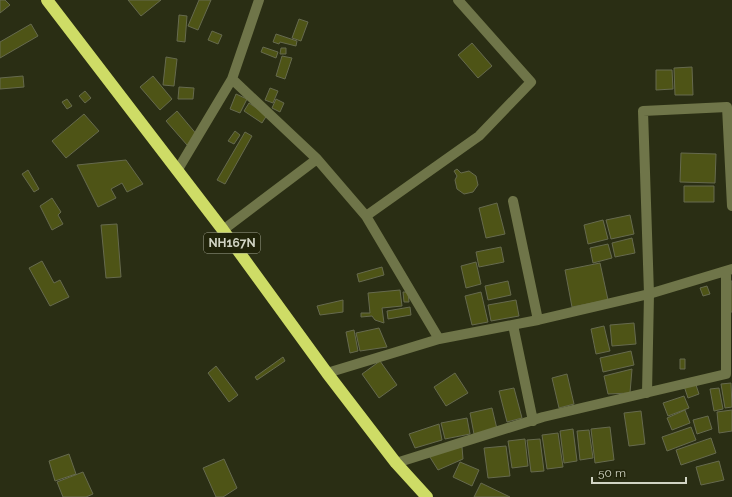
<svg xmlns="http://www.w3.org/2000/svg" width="732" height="497" font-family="Raleway,sans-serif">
	<rect width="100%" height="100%" fill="#2a2e14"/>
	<path fill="#4e5416" stroke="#666a4e" d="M0,0h5l5,5 -10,8z
		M128,0h33l-20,16z
		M199,0h12l-13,30 -10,-4z
		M179,15l8,1 -2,26 -8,-1z
		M299,19l9,3 -7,19 -9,-3z
		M31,24l7,12 -38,22v-16z
		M212,31l10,4 -4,9 -10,-4z
		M276,34l21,7 -1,5 -16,-4 -1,2 -6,-2z
		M472,43l20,23 -14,12 -20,-23z
		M263,47l15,5 -2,6 -15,-6z
		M281,48h5v6h-6z
		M282,56l10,2 -7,21 -9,-3z
		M166,57l11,2 -3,27 -11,-1z
		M692,67l1,28h-18l-1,-27z
		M656,70h16l1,19 -17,1z
		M23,76l1,11 -24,2v-11z
		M153,76l19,23 -12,11 -20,-23z
		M179,87l15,1 -1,11h-15z
		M270,88l8,3 -5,12 -8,-3z
		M85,91l6,7 -6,5 -6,-7z
		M236,94l11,5 -7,14 -10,-4z
		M67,99l5,7 -5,3 -5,-7z
		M276,99l8,4 -4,9 -8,-4z
		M249,103l18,12 -5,8 -18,-12z
		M177,111l21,25 -11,9 -21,-24z
		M84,114l15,17 -33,27 -14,-17z
		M235,131l5,4 -6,9 -6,-3z
		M245,132l7,4 -27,48 -8,-4z
		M681,153l35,1 -1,29 -35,-1z
		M126,160l17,24 -16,8 -5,-9 -11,6 5,9 -18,9 -21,-42z
		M457,169l4,4 8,-2 7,5 2,9 -5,7 -9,2 -7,-5 -2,-9 2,-4 -3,-5z
		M28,170l11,19 -5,3 -12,-18z
		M684,186h30v16h-30z
		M52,198l9,14 -3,3 5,9 -11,6 -12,-24z
		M497,203l8,31 -19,4 -7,-30z
		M630,215l4,19 -23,5 -5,-19z
		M603,220l5,19 -20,5 -4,-19z
		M117,224l4,53 -15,1 -5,-53z
		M632,238l3,15 -20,4 -3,-14z
		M608,244l4,14 -19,5 -3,-15z
		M501,247l3,15 -25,5 -3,-15z
		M42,261l12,22 6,-3 9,17 -19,9 -21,-38z
		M476,262l5,22 -15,4 -5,-22z
		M600,263l8,37 -36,7 -7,-37z
		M382,267l2,8 -25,7 -2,-8z
		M508,281l3,14 -23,5 -3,-14z
		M731,281h1v31h-2z
		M707,286l3,8 -7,2 -3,-8z
		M400,290l2,16 -20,2 2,15 -9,-3 -3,-4 -11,1v-4h9l-2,-20z
		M403,292h5l1,10h-5z
		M481,292l7,30 -16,3 -7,-29z
		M343,300v12l-23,3 -3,-9z
		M516,300l3,16 -28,5 -3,-16z
		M410,307l1,8 -23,4 -1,-8z
		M634,323l2,21 -24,2 -2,-21z
		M604,326l6,25 -14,3 -5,-25z
		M379,328l8,19 -27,4 -4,-18z
		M354,330l4,21 -8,2 -4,-21z
		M631,351l3,14 -31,7 -3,-14z
		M283,357l2,4 -28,19 -2,-3z
		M680,359h5v10h-5z
		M380,361l17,24 -18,13 -17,-24z
		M216,366l22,29 -9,7 -21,-29z
		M632,369l-2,24 -22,1 -4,-18z
		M455,373l13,20 -22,13 -12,-19z
		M567,374l7,30 -15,4 -7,-30z
		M695,382l4,12 -11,4 -4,-12z
		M731,383l1,24 -7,1 -4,-24z
		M514,388l8,30 -15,4 -8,-31z
		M719,388l4,21 -9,2 -4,-22z
		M684,396l5,12 -21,8 -5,-13z
		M492,408l5,21 -23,5 -4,-21z
		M685,410l5,13 -18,7 -5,-12z
		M732,410v21l-13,2 -2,-21z
		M641,411l4,33 -16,2 -5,-33z
		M708,416l4,13 -15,5 -4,-14z
		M467,418l3,16 -25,5 -4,-16z
		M439,424l3,16 -27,8 -6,-14z
		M610,427l4,33 -19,3 -4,-34z
		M691,427l5,13 -29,11 -5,-14z
		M573,429l4,32 -13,2 -4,-32z
		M589,430l4,28 -13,2 -3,-29z
		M558,433l5,34 -16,2 -5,-34z
		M711,438l5,15 -35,12 -5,-15z
		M525,439l3,27 -16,2 -4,-27z
		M540,439l4,32 -13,1 -4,-32z
		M506,446l4,30 -22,2 -4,-30z
		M462,447l1,12 -25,11 -10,-16z
		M69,454l7,20 -21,7 -6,-20z
		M224,459l13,29 -14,9h-7l-13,-29z
		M719,461l5,19 -23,5 -5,-18z
		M460,462l19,8 -7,16 -19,-9z
		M83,472l10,22 -7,3h-23l-6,-15z
		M481,483l29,14h-36z"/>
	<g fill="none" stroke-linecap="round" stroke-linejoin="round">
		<path stroke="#6f7549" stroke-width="10" d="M232,79l27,-79
			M177,171l55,-92 85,80
			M513,201l25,119
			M732,206l-5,-99 -84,4 6,183 83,-25
			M366,216l113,-80 52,-54 -73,-82
			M223,230l94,-71 49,57 73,123
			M513,325l20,96
			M327,373l112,-34 99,-19 111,-26 -2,99
			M396,463l147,-46 183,-43v-103"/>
		<path stroke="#cedc66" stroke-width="12" d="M47,0l176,230 104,143 69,90 31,34"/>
	</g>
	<g text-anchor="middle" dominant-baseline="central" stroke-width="3" stroke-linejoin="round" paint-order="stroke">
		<rect fill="#21240a" stroke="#9c9f8c" stroke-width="1" x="204" y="233" width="56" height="20" rx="3"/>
		<g font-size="12" font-weight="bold" fill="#d1d4c4">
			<text x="232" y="243">NH167N</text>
		</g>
	</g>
	<path d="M592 477v6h94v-6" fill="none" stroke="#d1d4c4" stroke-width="2"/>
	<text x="598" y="477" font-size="12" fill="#d1d4c4" stroke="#21240a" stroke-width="3" paint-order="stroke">50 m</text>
</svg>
